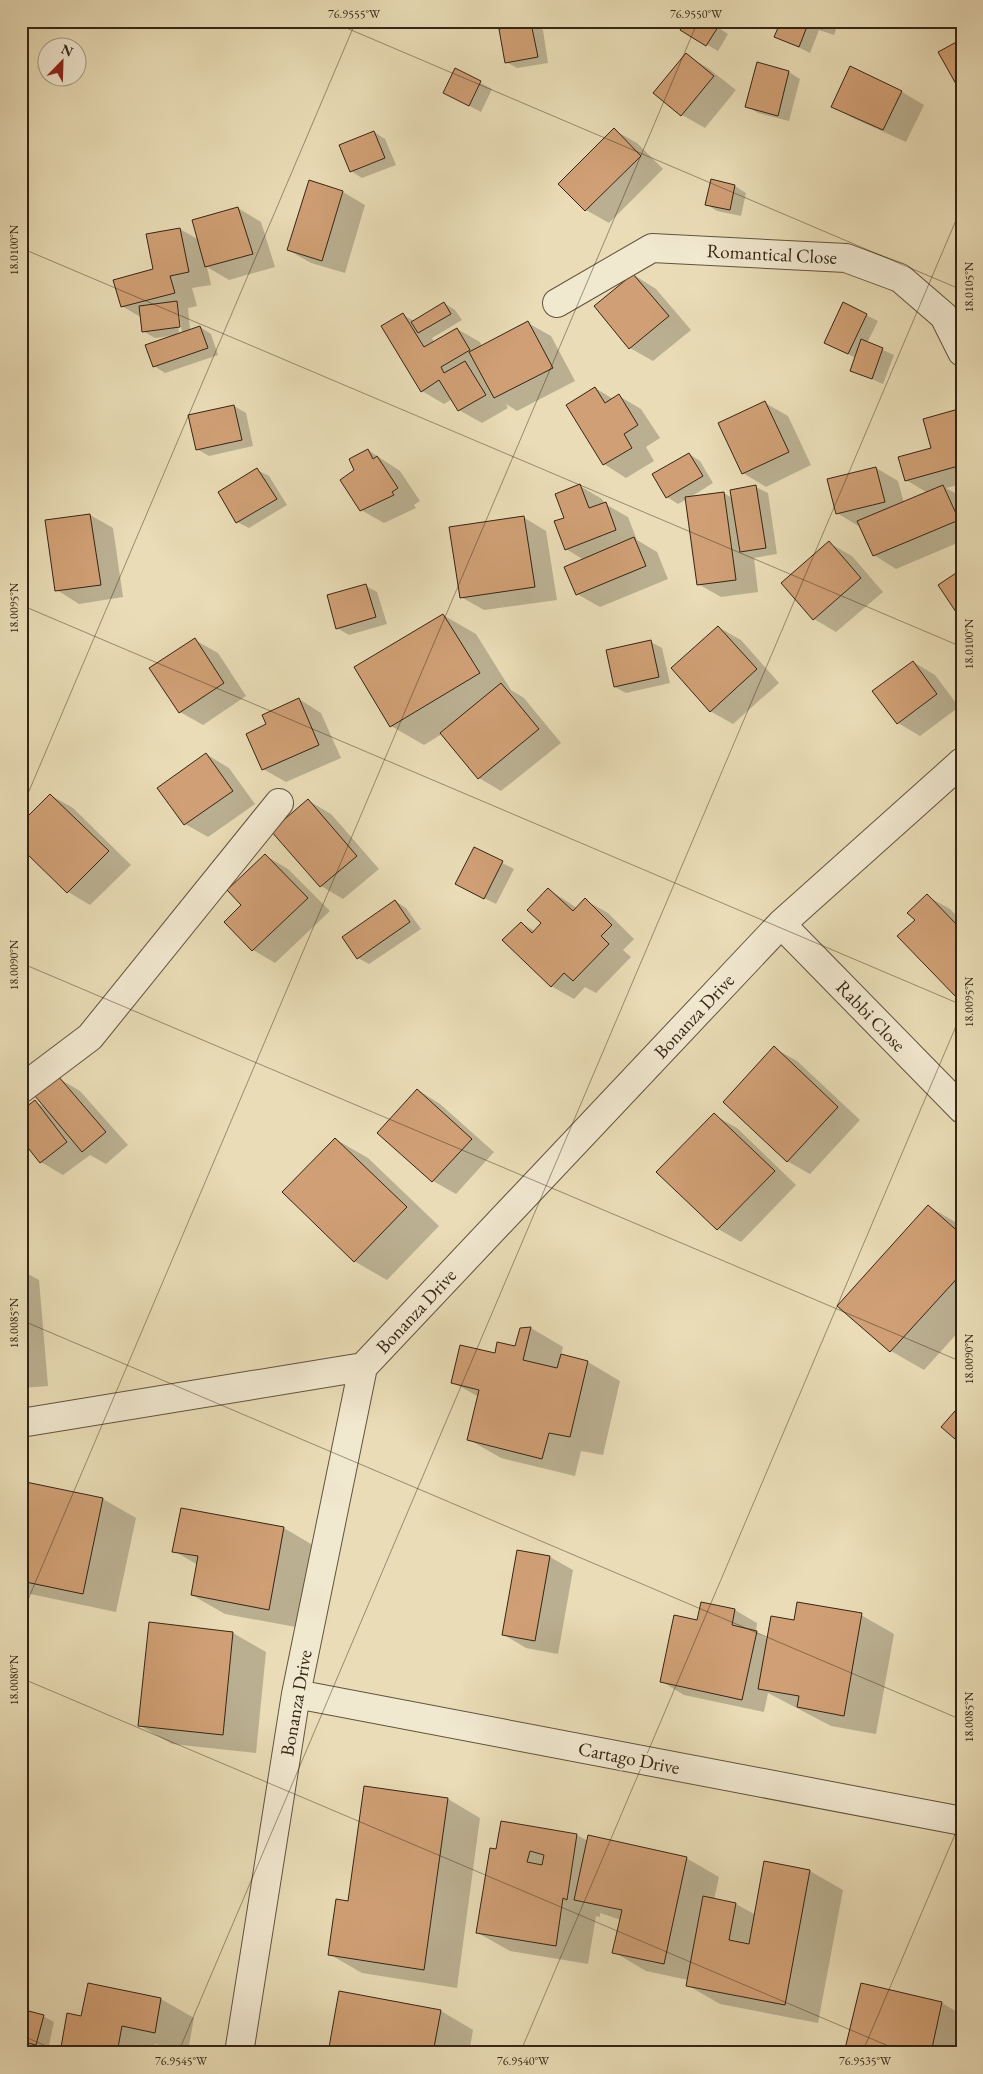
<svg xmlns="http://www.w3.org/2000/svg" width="983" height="2074" font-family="'EB Garamond',serif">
	<rect width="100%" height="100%" fill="#e9dcb6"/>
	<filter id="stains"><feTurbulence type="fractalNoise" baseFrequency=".004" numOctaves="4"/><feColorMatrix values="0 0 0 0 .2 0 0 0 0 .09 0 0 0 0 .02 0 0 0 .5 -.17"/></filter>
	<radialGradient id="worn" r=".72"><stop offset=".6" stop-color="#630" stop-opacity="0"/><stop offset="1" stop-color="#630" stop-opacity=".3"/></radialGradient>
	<path fill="#0003" fill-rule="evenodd" d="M211,21h14l-3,6z
		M708,21l20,13 -10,17 -36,-21z
		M732,21h20l-1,5z
		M782,21h57l-5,14 -15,-5 -9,23 -34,-17z
		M531,24l12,6 5,33 -31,5 -11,-6 -6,-32z
		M686,55l22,13 28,22 -31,38 -23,-13 -28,-22z
		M758,64l31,8 11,7 -11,42 -31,-8 -11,-7z
		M455,70l37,19 -11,23 -37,-19z
		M902,92l22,13 -18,37 -51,-23 -22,-13z
		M614,130l23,13 26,26 -54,54 -23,-13 -26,-26z
		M374,132l11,7 11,26 -34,13 -11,-7z
		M712,180l23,6 11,7 -5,23 -24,-5 -11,-7z
		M343,192l22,13 -20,68 -34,-10 -23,-13z
		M238,208l23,14 14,45 -46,13 -22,-13 4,18 -19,3 5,18 -9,2 2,22 10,-3 11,7 7,21 -53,18 -11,-7 17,-30 -16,2 -12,-7 -1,-13 -20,-12 32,-36 26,-41 19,11zM177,311h2l3,22 -3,1z
		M634,275l22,14 35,41 -38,31 -23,-13z
		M444,303l11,7 7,10 -30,18 2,4 23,-13 23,13 2,5 46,-24 23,13 24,45 -58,30 -11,-7 2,4 -26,15 -23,-13 -7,-11 -8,5 -22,-13 -19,-76 11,6z
		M866,315l12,6 -11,22 27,12 -11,29 -32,-14 5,-12 -19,-9z
		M595,388l18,11 6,-3 22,13 19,29 -14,9 8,14 -28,17 -22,-14z
		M765,403l23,13 23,49 -45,22 -23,-14z
		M234,406l12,7 7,33 -44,10 -12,-7z
		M962,409v75l-16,4 16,9v44l-66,28 -22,-14 -14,-28 -23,-14 39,-45 22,13 6,22 24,-10 -22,-13z
		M368,450l32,21 20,30 -6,4 2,3 -32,15 -23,-13 -5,-40z
		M689,454l11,7 13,22 -24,15 35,-5 8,5 24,-11 12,6 9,61 -23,4 4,34 -37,5 -23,-13 -11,-85 -9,5 -11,-7z
		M257,470l12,6 18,29 -38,23 -12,-6z
		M580,486l22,13 3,5 23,13 9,23 20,12 11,27 -68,28 -23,-13 7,-34 -18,-11v-31z
		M90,515l23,13 10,69 -44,7 -22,-14z
		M523,517l23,14 11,69 -73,10 -23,-13z
		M829,543l23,13 31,36 -47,40 -22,-13z
		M366,586l11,6 10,32 -38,11 -12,-7z
		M443,615l33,19 35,56 13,8 37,45 -60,48 -22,-13 -37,-44 -18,11 -33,-19z
		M718,627l23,13 38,43 -46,41 -23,-13z
		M195,640l23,13 28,43 -43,29 -23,-13z
		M651,642l11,6 8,35 -44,10 -11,-6z
		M913,662l22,13 24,32 -39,29 -22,-13z
		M299,699l22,14 20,45 -55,24 -23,-13 5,-44z
		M206,754l23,14 26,36 -47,33 -23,-13z
		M50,795l23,13 58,57 -41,40 -22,-13z
		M309,801l22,13 48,55 -36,30 -22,-13z
		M474,848l40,21 -18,35 -28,-14z
		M266,856l22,13 42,42 -55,52 -22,-13 -10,-45z
		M548,889l29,19 8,-8 23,13 26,26 -11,11 8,7 -35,36 -11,-6 -11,12 -23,-13 -30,-63 14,8 7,-8z
		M927,896l23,13 12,12v79l-4,-2 -42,-78z
		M395,901l11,7 15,21 -52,35 -11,-6z
		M774,1048l23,13 63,59 -50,54 -23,-13z
		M58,1078l22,13 48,54 -22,19 -16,-9 -27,20 -22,-13 -6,-60 12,6z
		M418,1090l22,14 54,48 -38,42 -23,-13 -54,-48z
		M714,1115l23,13 59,57 -55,57 -23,-13 -60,-57z
		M335,1139l33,19 71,68 -52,54 -33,-19z
		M928,1206l34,20v102l-38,42 -33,-19 -52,-46z
		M21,1270l18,10 9,106 -27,2z
		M531,1328l32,19 -2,9 27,6 32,19 -17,74 -22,-4 -6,25 -74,-18 -33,-19 11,-42 -27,-15 44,-27 20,-7 5,-19z
		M21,1482l82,17 33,19 -20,94 -95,-20z
		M284,1528l32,19 -15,81 -76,-14 -33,-19 6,-30 -24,-14z
		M518,1551l32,6 23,13 -15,84 -32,-6 -22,-13z
		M735,1610l22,13 -1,9 12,7 27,-18 66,-6 33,19 -18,100 -45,-8 -63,-33 -4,19 -80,-17 -23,-14 37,-60z
		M150,1624l83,9 33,19 -10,101 -84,-9 -33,-19z
		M448,1799l32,19 -23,170 -95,-15 -33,-19 20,-52z
		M502,1823l75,12 11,6 98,17 33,19 -5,23 22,4 20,11 9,-53 45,9 33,19 -25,133 -98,-19 -33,-19 1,-5 -42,-9 -32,-19 7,-32 -21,-7v4l-4,-1 -8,48 -78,-13 -32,-18z
		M89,1984l72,15 33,19 -6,33 -33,-7 -2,9h-92l21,-35z
		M862,1984l80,19 20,12v38h-116z
		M21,2010l22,6 11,6 -6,28 -27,-7z
		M441,2011l32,19 -4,23h-140z"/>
	<path fill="#d09f75" stroke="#352515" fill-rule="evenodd" d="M686,21h23l9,6 -12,19 -26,-16z
		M781,21h44l-3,8 -14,-5 -9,23 -25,-10z
		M531,23l7,34 -33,6 -6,-34z
		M962,39v41l-6,4 -18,-32z
		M686,53l28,23 -33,40 -28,-23z
		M757,62l32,9 -11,45 -33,-9z
		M850,66l52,25 -19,39 -52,-23z
		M455,68l26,13 -12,25 -26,-13z
		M614,128l27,28 -56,55 -27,-27z
		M374,131l11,27 -35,14 -11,-27z
		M711,179l24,6 -5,25 -25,-5z
		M309,180l34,11 -21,70 -35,-11z
		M238,207l15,47 -48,13 -13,-47z
		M180,228l9,44 -19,4 5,17 -54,14 -8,-27 40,-11 -7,-35z
		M633,274l36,42 -40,33 -35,-43z
		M177,301l3,26 -38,5 -3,-26z
		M444,302l7,12 -33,19 -7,-11z
		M843,302l24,12 -19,40 -24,-11z
		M403,313l21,34 33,-19 13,22 -29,17 3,6 21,-12 21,34 -28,16 -19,-31 -18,12 -40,-66z
		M528,321l25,47 -59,30 -25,-46z
		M200,326l8,22 -55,19 -8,-22z
		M861,339l22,9 -11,31 -22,-8z
		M595,387l10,16 14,-9 19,31 -14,9 8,14 -29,17 -37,-60z
		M765,401l24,51 -47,22 -24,-51z
		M234,405l8,35 -46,10 -8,-35z
		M962,408v57l-57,16 -7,-24 33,-9 -8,-29z
		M368,449l5,10 4,-3 21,32 -6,4 2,3 -34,16 -20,-31 14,-10 -5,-11z
		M689,453l14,23 -37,22 -14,-24z
		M876,467l9,35 -49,12 -9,-35z
		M257,468l20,31 -41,24 -18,-31z
		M580,484l9,24 17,-6 10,28 -51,20 -11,-29 10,-3 -9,-24z
		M756,485l10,63 -26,4 -10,-62z
		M943,485l16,35 -86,36 -16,-35z
		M724,492l12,88 -39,5 -12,-88z
		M90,514l11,71 -46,6 -10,-71z
		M524,516l11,71 -75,11 -11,-71z
		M634,537l12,29 -70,29 -12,-28z
		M829,541l32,37 -48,42 -32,-37z
		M959,571l3,4v46l-24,-36z
		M366,584l10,33 -40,12 -9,-34z
		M443,614l37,59 -90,54 -36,-60z
		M718,626l39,43 -47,43 -39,-44z
		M195,638l29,45 -45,30 -30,-45z
		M651,640l8,37 -45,10 -8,-37z
		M913,661l24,33 -40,30 -25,-33z
		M501,683l38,46 -61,50 -38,-46z
		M299,698l20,47 -57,25 -16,-36 20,-10 -4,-9z
		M206,753l27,38 -49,34 -27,-37z
		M50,794l59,57 -42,42 -46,-45v-25z
		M308,799l49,57 -37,31 -49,-56z
		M474,847l29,14 -19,38 -29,-15z
		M265,854l43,44 -56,53 -28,-29 17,-17 -14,-15z
		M548,888l25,23 12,-13 27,27 -11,11 8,8 -36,37 -9,-8 -13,14 -49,-47 19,-18 11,11 9,-10 -14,-13z
		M927,894l35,36v65l-4,4 -61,-63 18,-16 -8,-7z
		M395,900l15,22 -53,37 -15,-22z
		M774,1046l64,61 -51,55 -64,-60z
		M58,1076l48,56 -24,20 -47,-56z
		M417,1089l55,50 -40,43 -55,-49z
		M35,1100l32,42 -27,21 -19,-24v-28z
		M714,1113l61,58 -58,59 -61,-58z
		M335,1138l72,69 -53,55 -72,-70z
		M928,1205l34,30v38l-72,79 -53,-46z
		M531,1327l-8,33 34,8 4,-14 27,7 -18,76 -21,-4 -7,26 -75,-19 12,-50 -28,-7 9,-38 35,8 2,-11 18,4 5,-18z
		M962,1403v42l-21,-18z
		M21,1481l82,17 -20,96 -62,-13z
		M181,1508l103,19 -15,83 -78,-15 7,-39 -26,-4z
		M517,1550l33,6 -15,85 -33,-6z
		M701,1602l34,7 -3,16 25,6 -15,69 -82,-18 14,-67 23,5z
		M797,1602l65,11 -18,103 -47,-9 2,-11 -41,-7 13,-73 23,4z
		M149,1622l84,10 -10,103 -85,-9z
		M364,1786l84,12 -24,172 -96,-15 8,-56 12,2z
		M501,1821l76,13 -10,66 -4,-2 -7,48 -80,-13 14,-85 6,1zM530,1851l14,4 -2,10 -15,-3z
		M588,1835l99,22 -23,107 -52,-11 10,-43 -48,-10z
		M764,1861l46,9 -25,135 -99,-19 17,-90 33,7 -7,37 20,4z
		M88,1983l73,15 -6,35 -33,-7 -5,27h-57l7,-40 14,3z
		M861,1983l81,19 -11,51h-87z
		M339,1991l102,19 -8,43h-105z
		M21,2009l23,6 -8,30 -15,-4z"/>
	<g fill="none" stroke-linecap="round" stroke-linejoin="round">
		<defs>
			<path id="street" d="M557,303l95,-55 194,10 54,20 44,38 18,36
				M781,924l181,185
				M21,1089l69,-52 189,-234
				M21,1423l342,-56
				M296,1694l666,127
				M239,2053l57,-359 67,-327 418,-443 181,-162"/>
		</defs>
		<use href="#street" stroke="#62533d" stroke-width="30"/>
		<use href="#street" stroke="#f1e8d0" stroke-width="28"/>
	</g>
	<path fill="none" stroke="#352515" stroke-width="1" stroke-opacity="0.45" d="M330,21l632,269M21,248l941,399M21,605l941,400M21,810l335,-789M21,963l941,399M21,1320l941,400M21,1616l677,-1595M21,1678l884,375M21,2035l41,18M178,2053l784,-1847M520,2053l442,-1041M862,2053l100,-235"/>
	<g text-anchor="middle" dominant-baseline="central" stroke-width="4" stroke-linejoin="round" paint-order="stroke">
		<g font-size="19" fill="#352515" stroke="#f1e8d0">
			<text transform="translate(772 254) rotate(3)">Romantical Close</text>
			<text transform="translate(694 1016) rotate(-47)">Bonanza Drive</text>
			<text transform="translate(871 1016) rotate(46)">Rabbi Close</text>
			<text transform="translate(416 1311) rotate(-47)">Bonanza Drive</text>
			<text transform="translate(296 1703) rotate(-80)">Bonanza Drive</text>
			<text transform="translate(629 1758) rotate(11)">Cartago Drive</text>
		</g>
	</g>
	<rect width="983" height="2074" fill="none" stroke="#e9dcb6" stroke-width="55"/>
	<g transform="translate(62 62) rotate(23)"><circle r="24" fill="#f1e8d0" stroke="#a69a85"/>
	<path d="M0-4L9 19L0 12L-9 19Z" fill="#8f2418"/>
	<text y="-8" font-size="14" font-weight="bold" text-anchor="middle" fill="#352515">N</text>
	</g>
	<rect x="28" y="28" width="928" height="2018" fill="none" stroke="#352515" stroke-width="2"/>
	<g font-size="12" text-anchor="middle" fill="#352515">
		<text x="354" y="18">76.9555°W</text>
		<text x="696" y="18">76.9550°W</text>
		<text transform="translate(14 250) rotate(-90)" y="4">18.0100°N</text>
		<text transform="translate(969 287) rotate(-90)" y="4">18.0105°N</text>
		<text transform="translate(14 608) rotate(-90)" y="4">18.0095°N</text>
		<text transform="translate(969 644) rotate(-90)" y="4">18.0100°N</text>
		<text transform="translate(14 965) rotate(-90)" y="4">18.0090°N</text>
		<text transform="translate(969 1002) rotate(-90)" y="4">18.0095°N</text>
		<text transform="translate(14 1323) rotate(-90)" y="4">18.0085°N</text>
		<text transform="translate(969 1359) rotate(-90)" y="4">18.0090°N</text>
		<text transform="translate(14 1680) rotate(-90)" y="4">18.0080°N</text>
		<text transform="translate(969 1717) rotate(-90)" y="4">18.0085°N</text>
		<text x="181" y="2065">76.9545°W</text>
		<text x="523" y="2065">76.9540°W</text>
		<text x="865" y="2065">76.9535°W</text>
	</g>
	<rect width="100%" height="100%" filter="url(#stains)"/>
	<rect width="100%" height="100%" fill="url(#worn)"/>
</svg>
